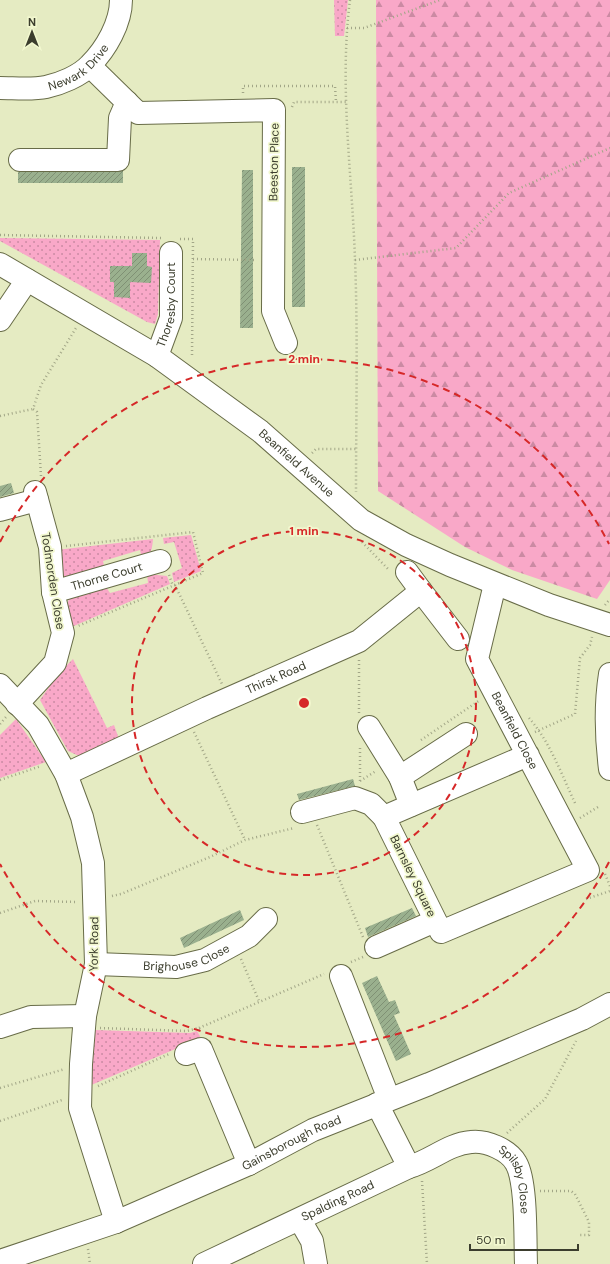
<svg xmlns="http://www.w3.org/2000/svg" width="610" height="1264" viewBox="0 0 610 1264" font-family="'DM Sans',sans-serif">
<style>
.green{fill:url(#green-dots)}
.forest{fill:url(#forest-firs)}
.building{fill:url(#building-hatch)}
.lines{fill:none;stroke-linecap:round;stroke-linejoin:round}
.minor-casing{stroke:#686c48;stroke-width:24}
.path{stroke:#a2a687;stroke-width:2.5;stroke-dasharray:1 3;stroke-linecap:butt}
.minor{stroke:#fff;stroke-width:22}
.ring{fill:none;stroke:#d62828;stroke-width:2;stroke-dasharray:7 5}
.labels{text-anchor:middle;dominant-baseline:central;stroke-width:3.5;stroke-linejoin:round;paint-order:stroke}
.street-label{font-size:12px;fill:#3b3d2d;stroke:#f2f8cf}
.centre{fill:#d62828;stroke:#f2f8cf;stroke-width:2}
.ring-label{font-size:12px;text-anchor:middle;font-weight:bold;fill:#d62828;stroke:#f2f8cf;stroke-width:3.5;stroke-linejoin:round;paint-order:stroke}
</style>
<defs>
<pattern id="green-dots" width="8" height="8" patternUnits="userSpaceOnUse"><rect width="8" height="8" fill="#f9a8c8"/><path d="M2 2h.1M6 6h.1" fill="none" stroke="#cb8aa3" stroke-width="1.8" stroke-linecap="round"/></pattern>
<pattern id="forest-firs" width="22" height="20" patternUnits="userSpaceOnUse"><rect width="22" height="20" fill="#f9a8c8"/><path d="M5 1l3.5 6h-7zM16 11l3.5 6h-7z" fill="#cb8aa3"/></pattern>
<pattern id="building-hatch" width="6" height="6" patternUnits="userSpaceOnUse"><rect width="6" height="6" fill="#9ab08e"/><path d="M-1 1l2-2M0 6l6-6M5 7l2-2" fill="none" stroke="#7f9074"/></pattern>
</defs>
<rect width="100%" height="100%" fill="#e5ebc2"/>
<g class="green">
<polygon points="334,0 348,0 344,36 335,36"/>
<polygon points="0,238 160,240 158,314 155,324 147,322 0,241"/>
<polygon points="191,535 201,571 174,582 172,573 182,568 174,542 164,544 163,538"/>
<path d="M153,539C152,549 152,554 142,559L140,550L103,561L105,571L66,582L59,570L56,550Z"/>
<polygon points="147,574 167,576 170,584 67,629 65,610 71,594 104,584 110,593 148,583"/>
<polygon points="73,659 107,728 114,725 119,739 79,756 68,751 40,700 58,674"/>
<polygon points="16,719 46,762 0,778 0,735"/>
<polygon points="95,1030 190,1033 197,1031 201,1038 89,1086 90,1067"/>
</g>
<polygon class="forest" points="376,0 610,0 610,580 597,599 512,570 465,547 378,491"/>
<g class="building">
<rect x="292" y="167" width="13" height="140"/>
<polygon points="242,170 253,170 253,328 240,328"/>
<polygon points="123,171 123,183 18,183 18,172"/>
<polygon points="132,253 147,253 147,266 152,267 151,283 130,282 130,298 114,297 114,282 110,282 110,266 132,266"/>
<polygon points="11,483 14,493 0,497 0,486"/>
<polygon points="353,779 355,786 299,800 297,794"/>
<polygon points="412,908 416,916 368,937 365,928"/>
<polygon points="240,910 244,920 184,948 180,938"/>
<polygon points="377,976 389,1002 395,1000 400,1013 394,1015 411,1054 396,1061 362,983"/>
</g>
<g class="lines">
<g class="minor-casing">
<g id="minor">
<polyline points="90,66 138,113 274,110 273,311 286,343"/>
<path id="s1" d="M0,88C14,88 32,90 46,87C60,84 80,76 90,65C106,49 121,23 121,0"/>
<polyline points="20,160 118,160 120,118 127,102"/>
<path id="s2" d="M0,264L157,356L260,431L361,520L406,545L450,565L549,605L610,625"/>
<polyline points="0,320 27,280"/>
<path id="s3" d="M157,356L171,318V253"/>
<polyline points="0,510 37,500"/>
<polyline points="407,572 421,591"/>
<path id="s4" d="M495,584L477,659L588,870L441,932L384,817L528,755"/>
<path id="s5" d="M53,592L160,561"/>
<path d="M610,674C605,706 606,737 610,769"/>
<polyline points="0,685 38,725 66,774 82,817 93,863 96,964 85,1016 81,1064 80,1108 116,1222"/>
<polyline points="17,704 55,663 63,633 53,592 50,547 35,492"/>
<polyline points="369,727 400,777 411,805"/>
<path id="s6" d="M66,774L207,708L359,641L421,591L458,639"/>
<polyline points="400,777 466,734"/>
<polyline points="302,812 355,798 371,804 384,817"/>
<polyline points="376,947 435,921"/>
<path id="s7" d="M96,964L176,967L205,960L249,936L266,919"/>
<polyline points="341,976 389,1099"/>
<polyline points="0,1027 31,1017 85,1016"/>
<polyline points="186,1054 201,1049 249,1164"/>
<path id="s8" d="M409,1167C431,1161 448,1144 471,1142C486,1140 509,1150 516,1163C527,1182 525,1240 526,1264"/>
<polyline points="300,1220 312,1241 316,1264"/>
<path id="s9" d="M0,1261L116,1222L249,1164L313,1130L429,1084L582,1019L610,1004"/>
<path id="s10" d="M204,1264L409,1167L377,1104"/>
</g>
</g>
<g class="path">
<path d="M350,0C339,86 352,173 355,259C358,336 356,414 356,492"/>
<polyline points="347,28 364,28 440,0"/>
<polyline points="243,93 243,86 335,86 336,102"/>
<polyline points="292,107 294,102 346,102"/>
<polyline points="0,235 161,238"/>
<polyline points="180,239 193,239 192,356"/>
<polyline points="193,259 257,260"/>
<polyline points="355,260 456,248 509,193 610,148"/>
<polyline points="0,416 33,409"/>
<polyline points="312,453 316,449 356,449"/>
<polyline points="41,476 37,412 33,409 41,385 76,328"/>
<polyline points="362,542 389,570"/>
<polyline points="66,546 193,532 203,573 78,626"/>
<polyline points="169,575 173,586"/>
<polyline points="175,585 222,684"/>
<polyline points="605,605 610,599"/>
<polyline points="359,660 359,713"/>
<path d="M529,718C550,742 561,773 575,803"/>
<polyline points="0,724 6,717"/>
<polyline points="194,732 245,840"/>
<polyline points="535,732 575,714 580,658 590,645 592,637"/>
<polyline points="421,740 480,700"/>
<polyline points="360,748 360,781"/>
<polyline points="0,780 41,766"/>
<polyline points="360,781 376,771"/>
<polyline points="580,818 598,807"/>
<polyline points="317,825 363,937"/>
<polyline points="605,874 610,886"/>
<polyline points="112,896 121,894 210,857 245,840 294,828"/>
<polyline points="586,899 610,891"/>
<polyline points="0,913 35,901 78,902"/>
<polyline points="241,959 259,1001"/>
<polyline points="351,962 363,957"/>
<polyline points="100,1028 187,1031 199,1028 200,1029"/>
<polyline points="199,1028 324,974"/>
<polyline points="98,1086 169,1054"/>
<polyline points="0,1088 65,1069"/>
<polyline points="0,1121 62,1100"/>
<polyline points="507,1133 545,1099 576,1041"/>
<polyline points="422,1181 427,1264"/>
<polyline points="540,1191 571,1191 575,1194 589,1222 589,1235 579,1235"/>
<polyline points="88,1249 90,1264"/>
</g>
<use href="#minor" class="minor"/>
</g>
<g class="ring">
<circle cx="304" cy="703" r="172"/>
<path d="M609 862A344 344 0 0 1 0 864M0 542A344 344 0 0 1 609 544"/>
</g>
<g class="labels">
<g class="street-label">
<text stroke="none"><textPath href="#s1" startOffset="85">Newark Drive</textPath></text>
<text transform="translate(274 162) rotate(-89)">Beeston Place</text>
<text stroke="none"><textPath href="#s3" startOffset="53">Thoresby Court</textPath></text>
<text stroke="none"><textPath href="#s2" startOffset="358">Beanfield Avenue</textPath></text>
<text stroke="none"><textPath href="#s5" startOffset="56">Thorne Court</textPath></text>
<text transform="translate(53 581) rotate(81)">Todmorden Close</text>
<text stroke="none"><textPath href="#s6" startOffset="231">Thirsk Road</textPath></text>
<text stroke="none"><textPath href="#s4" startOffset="158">Beanfield Close</textPath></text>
<text transform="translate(413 876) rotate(64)">Barnsley Square</text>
<text transform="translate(94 944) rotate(-89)">York Road</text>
<text stroke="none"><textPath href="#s7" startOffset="92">Brighouse Close</textPath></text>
<text stroke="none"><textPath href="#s9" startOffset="315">Gainsborough Road</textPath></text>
<text stroke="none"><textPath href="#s8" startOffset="134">Spilsby Close</textPath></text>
<text stroke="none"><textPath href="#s10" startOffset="148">Spalding Road</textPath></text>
</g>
</g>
<circle cx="304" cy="703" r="6" class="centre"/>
<g class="ring-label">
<text x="304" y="363">2 min</text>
<text x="304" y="535">1 min</text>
</g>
<g transform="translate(32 32)" stroke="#f2f8cf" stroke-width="3" paint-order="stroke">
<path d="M0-3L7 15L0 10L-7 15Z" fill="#3b3d2d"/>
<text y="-6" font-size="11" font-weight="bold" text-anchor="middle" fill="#3b3d2d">N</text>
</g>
<path d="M470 1244v6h108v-6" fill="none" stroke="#3b3d2d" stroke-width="2"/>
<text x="476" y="1244" font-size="12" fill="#3b3d2d" stroke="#f2f8cf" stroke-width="3" paint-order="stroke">50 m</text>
</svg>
